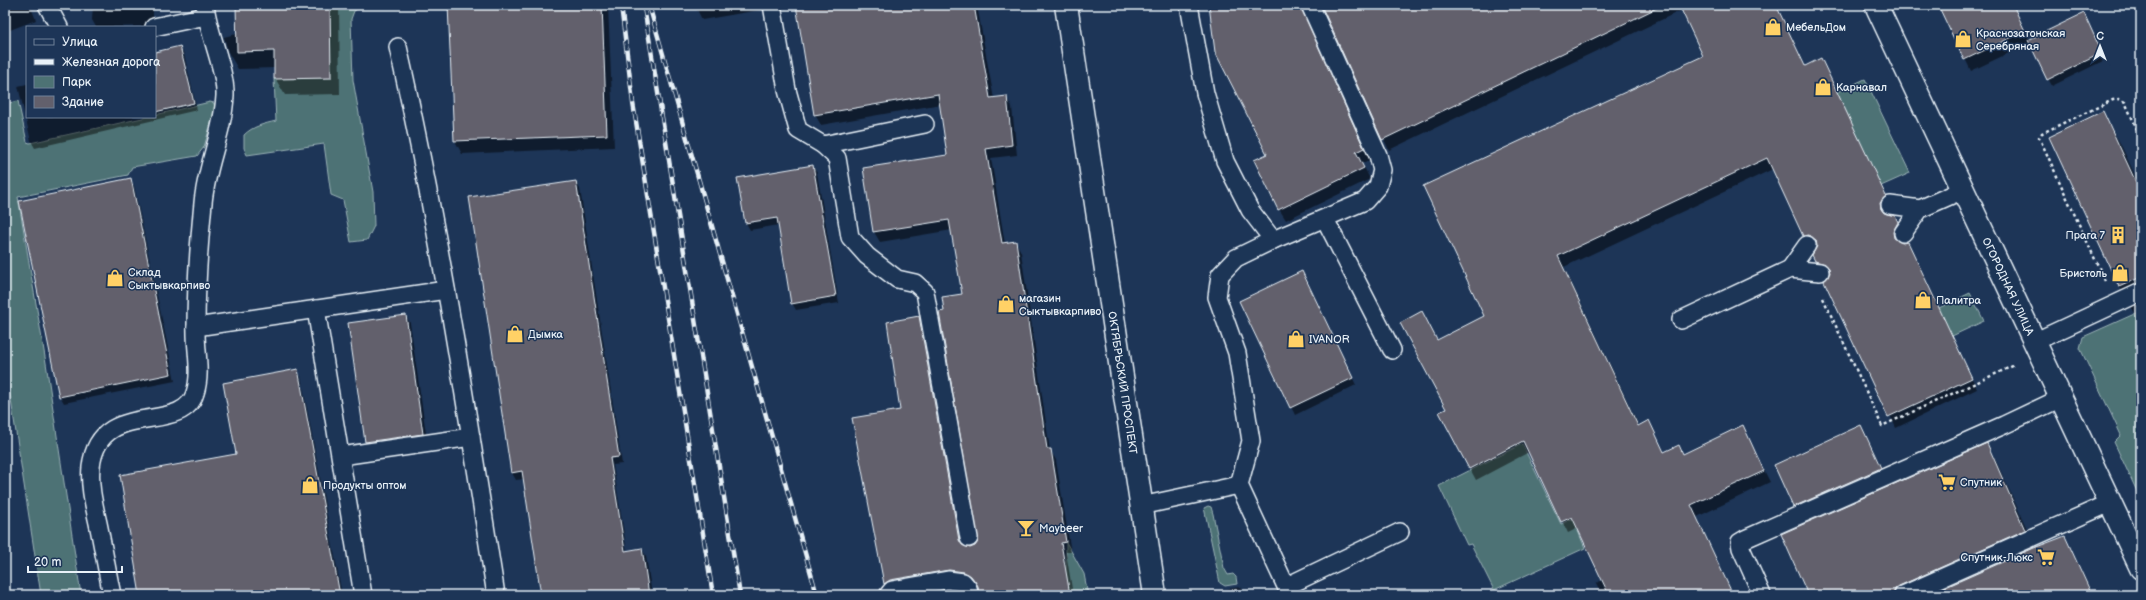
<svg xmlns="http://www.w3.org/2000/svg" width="2146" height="600" viewBox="0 0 2146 600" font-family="'Balsamiq Sans',sans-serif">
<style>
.green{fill:#4d7274;stroke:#9ab2b6}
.shadow{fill:#0007}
.building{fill:#62606c;stroke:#e8f1f8}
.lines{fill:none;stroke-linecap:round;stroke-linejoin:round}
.service-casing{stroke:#e8f1f8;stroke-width:20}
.minor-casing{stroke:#e8f1f8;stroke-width:25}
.primary-casing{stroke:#e8f1f8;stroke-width:25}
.path{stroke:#e8f1f8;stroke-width:2.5;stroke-dasharray:3 3;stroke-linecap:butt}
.service{stroke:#1d3557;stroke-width:17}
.minor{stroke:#1d3557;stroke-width:22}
.primary{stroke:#1d3557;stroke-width:22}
.rail-casing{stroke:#e8f1f8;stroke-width:4.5}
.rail{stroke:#1d3557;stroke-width:3;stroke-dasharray:9;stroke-linecap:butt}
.labels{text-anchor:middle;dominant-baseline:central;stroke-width:3;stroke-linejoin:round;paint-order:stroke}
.poi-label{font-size:11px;fill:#e8f1f8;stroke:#1d3557;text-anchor:start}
.street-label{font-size:11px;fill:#e8f1f8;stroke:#1d3557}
</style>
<rect width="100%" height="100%" fill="#1d3557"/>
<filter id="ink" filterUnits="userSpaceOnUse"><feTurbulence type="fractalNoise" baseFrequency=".025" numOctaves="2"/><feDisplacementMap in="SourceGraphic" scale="8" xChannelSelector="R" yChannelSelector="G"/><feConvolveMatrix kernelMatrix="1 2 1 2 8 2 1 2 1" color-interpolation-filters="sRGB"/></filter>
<g filter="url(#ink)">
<g class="green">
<path d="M330,5H364L354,11L351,19L353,80L373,192L374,226L367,240L351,242L343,200L331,195L324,144L247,155L244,148V135C253,126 264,124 276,121L274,79L331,78Z"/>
<polygon points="1865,79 1910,173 1881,186 1837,92"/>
<polygon points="18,101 27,142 30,143 147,117 155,117 155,115 210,102 214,103 215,109 204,147 197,156 132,167 128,175 18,197 46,363 81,595 41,595 5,361 5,104"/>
<polygon points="1970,293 1984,321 1952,336 1939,308"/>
<polygon points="2141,311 2141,500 2114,442 2121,435 2080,348 2083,337"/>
<polygon points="1522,444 1561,524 1578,516 1584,528 1578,531 1585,548 1494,590 1471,544 1467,545 1439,486"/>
<polygon points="1208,506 1211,507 1213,514 1224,568 1228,575 1233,574 1236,577 1237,584 1225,586 1220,583 1205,512 1204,508"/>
<polygon points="1066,542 1084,574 1088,595 1070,595 1066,571"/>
</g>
<g class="shadow">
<polygon points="5,5 30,5 36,20 5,32"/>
<polygon points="93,5 153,5 153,26 96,27 92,20"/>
<polygon points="237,5 339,5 340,94 285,95 275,78 275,68 238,69 228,52 224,37 243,32"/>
<polygon points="449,5 608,5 614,147 462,154 455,141"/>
<polygon points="695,5 775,5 770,8 702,20"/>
<polygon points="797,5 977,5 994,99 1006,97 1012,107 1017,155 991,158 1005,244 1016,242 1021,252 1050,450 1056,460 1071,552 1066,552 1073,595 979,595 979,588 971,582 889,587 883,577 902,411 919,317 924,326 964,546 966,549 976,546 980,536 945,312 963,295 952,230 880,242 874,232 948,156 941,104 821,125 815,115"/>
<polygon points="1210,5 1776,5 1805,67 1821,59 1827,71 1892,208 1886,215 1895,217 1901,228 1904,234 1899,243 1914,254 1977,389 1896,428 1826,281 1830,274 1823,273 1816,261 1817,247 1810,247 1804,235 1773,169 1564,267 1639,426 1649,422 1665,453 1683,455 1742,426 1770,482 1697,517 1733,595 1602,595 1596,583 1603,580 1578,528 1568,533 1529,452 1476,480 1440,413 1447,410 1437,342 1486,316 1704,56 1682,10 1389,150 1325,11 1318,6 1306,15 1307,21 1370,160 1362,163 1370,179 1286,220 1279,209 1268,155"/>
<polygon points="1939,5 2013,5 2030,40 2087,22 2105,60 2052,86 2030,43 1971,71"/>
<polygon points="180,47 184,54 197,110 35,148 31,141 18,86 27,84 27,117 155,117 155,53"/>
<polygon points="2102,113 2120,143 2141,188 2141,315 2137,317 2120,287 2050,137"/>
<polygon points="813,166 817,173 839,303 796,310 792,303 779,225 750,230 746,223 738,179"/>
<polygon points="130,179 134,186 175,381 64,403 60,396"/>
<polygon points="576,182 580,189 622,464 613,465 627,552 642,549 646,556 652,595 542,595 524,479 516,480 512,473 470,198"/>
<polygon points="1306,279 1356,385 1295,415 1240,302"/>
<polygon points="406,316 410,323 427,440 370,449 366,442"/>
<polygon points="297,370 301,377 342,595 141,595"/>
<polygon points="1865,433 1885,475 1798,513 1794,506"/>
<polygon points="1987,445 1997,463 2036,549 2065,537 2093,595 1809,595"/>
<polygon points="1241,587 1246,595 1220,595 1220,590"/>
</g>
<g class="building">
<polygon points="236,5 330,5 331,78 274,79 274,51 237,52"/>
<polygon points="448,5 602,5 607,135 454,141"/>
<polygon points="796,5 974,5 990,98 1007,96 1012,145 986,149 1002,243 1016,241 1047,449 1051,449 1066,542 1061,543 1070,595 979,595 978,586 971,576 964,572 949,570 890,580 884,584 852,418 900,410 887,322 919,316 959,540 962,545 970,548 975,546 978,541 939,312 944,311 942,297 962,294 949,220 873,232 863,168 947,155 938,94 814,115"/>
<polygon points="1209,5 1300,5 1364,148 1356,152 1364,168 1278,210 1254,160 1267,154 1215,52"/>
<polygon points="1321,5 1663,5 1382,140"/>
<polygon points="1679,5 1776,5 1805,66 1821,58 1886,196 1880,203 1881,209 1884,213 1895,216 1898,222 1893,232 1894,238 1902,243 1908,242 1972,378 1888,417 1824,281 1830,273 1829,268 1825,264 1815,261 1812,255 1817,246 1816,240 1808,235 1803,236 1767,158 1558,256 1638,426 1649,420 1664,452 1679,445 1683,454 1743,425 1764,471 1691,505 1733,595 1609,595 1572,517 1561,522 1523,441 1469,469 1439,412 1446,409 1400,323 1422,311 1437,340 1484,316 1423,186 1703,56"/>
<polygon points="1938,5 2013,5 2025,31 1964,60"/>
<polygon points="2084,13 2102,53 2047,80 2028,40"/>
<polygon points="180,46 194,103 155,112 155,52"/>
<polygon points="2103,111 2141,193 2141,277 2119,287 2049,137"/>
<polygon points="813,165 836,296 791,304 777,218 745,223 737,178"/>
<polygon points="131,178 171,374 59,397 19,201"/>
<polygon points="576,181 619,457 610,458 625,551 642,548 649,595 541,595 522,471 511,473 469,197"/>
<polygon points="1302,271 1353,378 1290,408 1239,301"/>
<polygon points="406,315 423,434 365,442 348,323"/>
<polygon points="298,369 340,595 140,595 120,475 236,454 223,383"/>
<polygon points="1861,425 1881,468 1793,507 1774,465"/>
<polygon points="1987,443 2025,530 1899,586 1895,589 1893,595 1808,595 1781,534"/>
<polygon points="2065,536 2092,595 1928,595 2034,548"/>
<polygon points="948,590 958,591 959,595 921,595"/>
</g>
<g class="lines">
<g class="service-casing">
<g id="service">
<polyline points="47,5 59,27"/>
<polyline points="772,5 787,90 798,130 823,145 837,158 850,237 867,256 897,279 915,283 925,292 969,538"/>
<polyline points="1189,5 1205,93 1225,161 1250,210 1273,240"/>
<polyline points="154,27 206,16"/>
<path d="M398,47C439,228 467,411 496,595"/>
<polyline points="823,145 925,124"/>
<polyline points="1890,205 1920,209 1963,190"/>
<polyline points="1325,219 1392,350"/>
<polyline points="1903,233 1920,209"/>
<polyline points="1790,269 1807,245"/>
<polyline points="316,309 363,595"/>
<polyline points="1681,320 1790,269 1820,272"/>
<polyline points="196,327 446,290"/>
<polyline points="2034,342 2141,292"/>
<polyline points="341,456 471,437"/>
<polyline points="1141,506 1239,485"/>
<polyline points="1287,586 1400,532"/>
<path d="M112,595C107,571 103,547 98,523C94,505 89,486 91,467C99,396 182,437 195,393C202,372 195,348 196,327C196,286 199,244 203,203C206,167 223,133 225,96C226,70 208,33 205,5"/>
<polyline points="888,595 892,590 948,580 963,582 968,588 969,595"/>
<polyline points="1290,595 1239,485 1251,441 1237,353 1217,297 1220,275 1236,258 1273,240 1365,201 1378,186 1382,170 1378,155 1310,5"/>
<polyline points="1762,595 1741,548 1740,542 1745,539 2004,425 2061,398"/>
<polyline points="1903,595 2110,503"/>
</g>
</g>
<g class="minor-casing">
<g id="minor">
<path id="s1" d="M1876,5L2141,568"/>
</g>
</g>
<g class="primary-casing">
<g id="primary">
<path id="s2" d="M1066,5L1155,595"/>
</g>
</g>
<g class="path">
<polyline points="2137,129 2141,127"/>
<polyline points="2105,281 2039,137 2042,133 2113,100 2119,99 2125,102 2141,138"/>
<polyline points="1823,298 1882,426 2015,365"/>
</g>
<use href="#service" class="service"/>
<use href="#minor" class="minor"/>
<use href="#primary" class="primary"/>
<g class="rail-casing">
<g id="rail">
<polyline points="621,5 633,103 713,595"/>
<polyline points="649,5 817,595"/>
<polyline points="644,7 740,595"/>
<polyline points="5,586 7,595"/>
</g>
</g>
<use href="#rail" class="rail"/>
</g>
</g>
<defs>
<g id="shop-bare" transform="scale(1.38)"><path d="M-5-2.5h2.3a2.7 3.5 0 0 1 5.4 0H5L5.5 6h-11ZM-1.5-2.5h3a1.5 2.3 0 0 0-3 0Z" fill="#ffd166" stroke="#1d3557" stroke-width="2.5" paint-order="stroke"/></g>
<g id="building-bare" transform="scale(1.38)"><path d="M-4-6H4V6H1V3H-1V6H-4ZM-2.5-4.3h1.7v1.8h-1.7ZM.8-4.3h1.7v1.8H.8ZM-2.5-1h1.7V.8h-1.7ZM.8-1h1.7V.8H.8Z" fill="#ffd166" stroke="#1d3557" stroke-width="2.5" paint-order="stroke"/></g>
<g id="supermarket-bare" transform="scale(1.38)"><path d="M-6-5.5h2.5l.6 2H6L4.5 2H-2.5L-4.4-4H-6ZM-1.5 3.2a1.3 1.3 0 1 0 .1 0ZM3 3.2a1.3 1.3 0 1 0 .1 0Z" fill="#ffd166" stroke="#1d3557" stroke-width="2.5" paint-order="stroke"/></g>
<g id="bar-bare" transform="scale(1.38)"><path d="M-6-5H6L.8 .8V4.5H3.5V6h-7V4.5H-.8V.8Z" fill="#ffd166" stroke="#1d3557" stroke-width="2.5" paint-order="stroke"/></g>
</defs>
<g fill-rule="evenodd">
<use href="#shop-bare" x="1773" y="27"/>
<use href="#shop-bare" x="1963" y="39"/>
<use href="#shop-bare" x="1823" y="87"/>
<use href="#building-bare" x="2118" y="235"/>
<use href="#shop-bare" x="2120" y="273"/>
<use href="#shop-bare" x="115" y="278"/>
<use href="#shop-bare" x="1923" y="300"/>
<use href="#shop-bare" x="1006" y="304"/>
<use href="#shop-bare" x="515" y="334"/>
<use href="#shop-bare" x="1296" y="339"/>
<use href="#supermarket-bare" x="1947" y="482"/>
<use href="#shop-bare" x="310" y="485"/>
<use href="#bar-bare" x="1026" y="528"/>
<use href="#supermarket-bare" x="2046" y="557"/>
</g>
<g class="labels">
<g class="poi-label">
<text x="1786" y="27">МебельДом</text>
<text x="1976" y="33">Краснозатонская<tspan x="1976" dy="13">Серебряная</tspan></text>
<text x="1836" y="87">Карнавал</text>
<text x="2105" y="235" text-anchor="end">Прага 7</text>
<text x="128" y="272">Склад<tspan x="128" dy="13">Сыктывкарпиво</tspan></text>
<text x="2107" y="273" text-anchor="end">Бристоль</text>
<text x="1019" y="298">магазин<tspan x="1019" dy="13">Сыктывкарпиво</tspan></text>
<text x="1936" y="300">Палитра</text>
<text x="528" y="334">Дымка</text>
<text x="1309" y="339">IVANOR</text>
<text x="1960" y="482">Спутник</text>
<text x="323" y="485">Продукты оптом</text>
<text x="1039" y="528">Maybeer</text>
<text x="2033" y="557" text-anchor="end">Спутник-Люкс</text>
</g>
<g class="street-label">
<text stroke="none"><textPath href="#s1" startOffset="311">ОГОРОДНАЯ УЛИЦА</textPath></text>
<text stroke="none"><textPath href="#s2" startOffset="382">ОКТЯБРЬСКИЙ ПРОСПЕКТ</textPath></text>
</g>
</g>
<rect width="2146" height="600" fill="none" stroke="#1d3557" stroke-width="20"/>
<rect x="10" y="10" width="2126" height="580" fill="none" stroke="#e8f1f8" stroke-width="1.5" filter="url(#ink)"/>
<rect x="26" y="26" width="130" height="92" fill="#1d3557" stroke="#6e8097"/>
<rect x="34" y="39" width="20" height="6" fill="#1d3557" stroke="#6e8097"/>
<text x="62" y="46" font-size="12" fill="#e8f1f8">Улица</text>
<rect x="34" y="59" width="20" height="6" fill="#e8f1f8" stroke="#6e8097"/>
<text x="62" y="66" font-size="12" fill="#e8f1f8">Железная дорога</text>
<rect x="34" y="76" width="20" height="12" fill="#4d7274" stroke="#6e8097"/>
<text x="62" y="86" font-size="12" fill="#e8f1f8">Парк</text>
<rect x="34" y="96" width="20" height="12" fill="#62606c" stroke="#6e8097"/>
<text x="62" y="106" font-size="12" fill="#e8f1f8">Здание</text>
<g transform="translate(2100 46)" stroke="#1d3557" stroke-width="3" paint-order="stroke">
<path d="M0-3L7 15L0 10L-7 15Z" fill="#e8f1f8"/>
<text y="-6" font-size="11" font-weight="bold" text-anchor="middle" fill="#e8f1f8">С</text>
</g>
<path d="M28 566v6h94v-6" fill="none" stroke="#e8f1f8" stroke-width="2"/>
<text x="34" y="566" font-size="12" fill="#e8f1f8" stroke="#1d3557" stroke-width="3" paint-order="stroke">20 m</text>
</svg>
